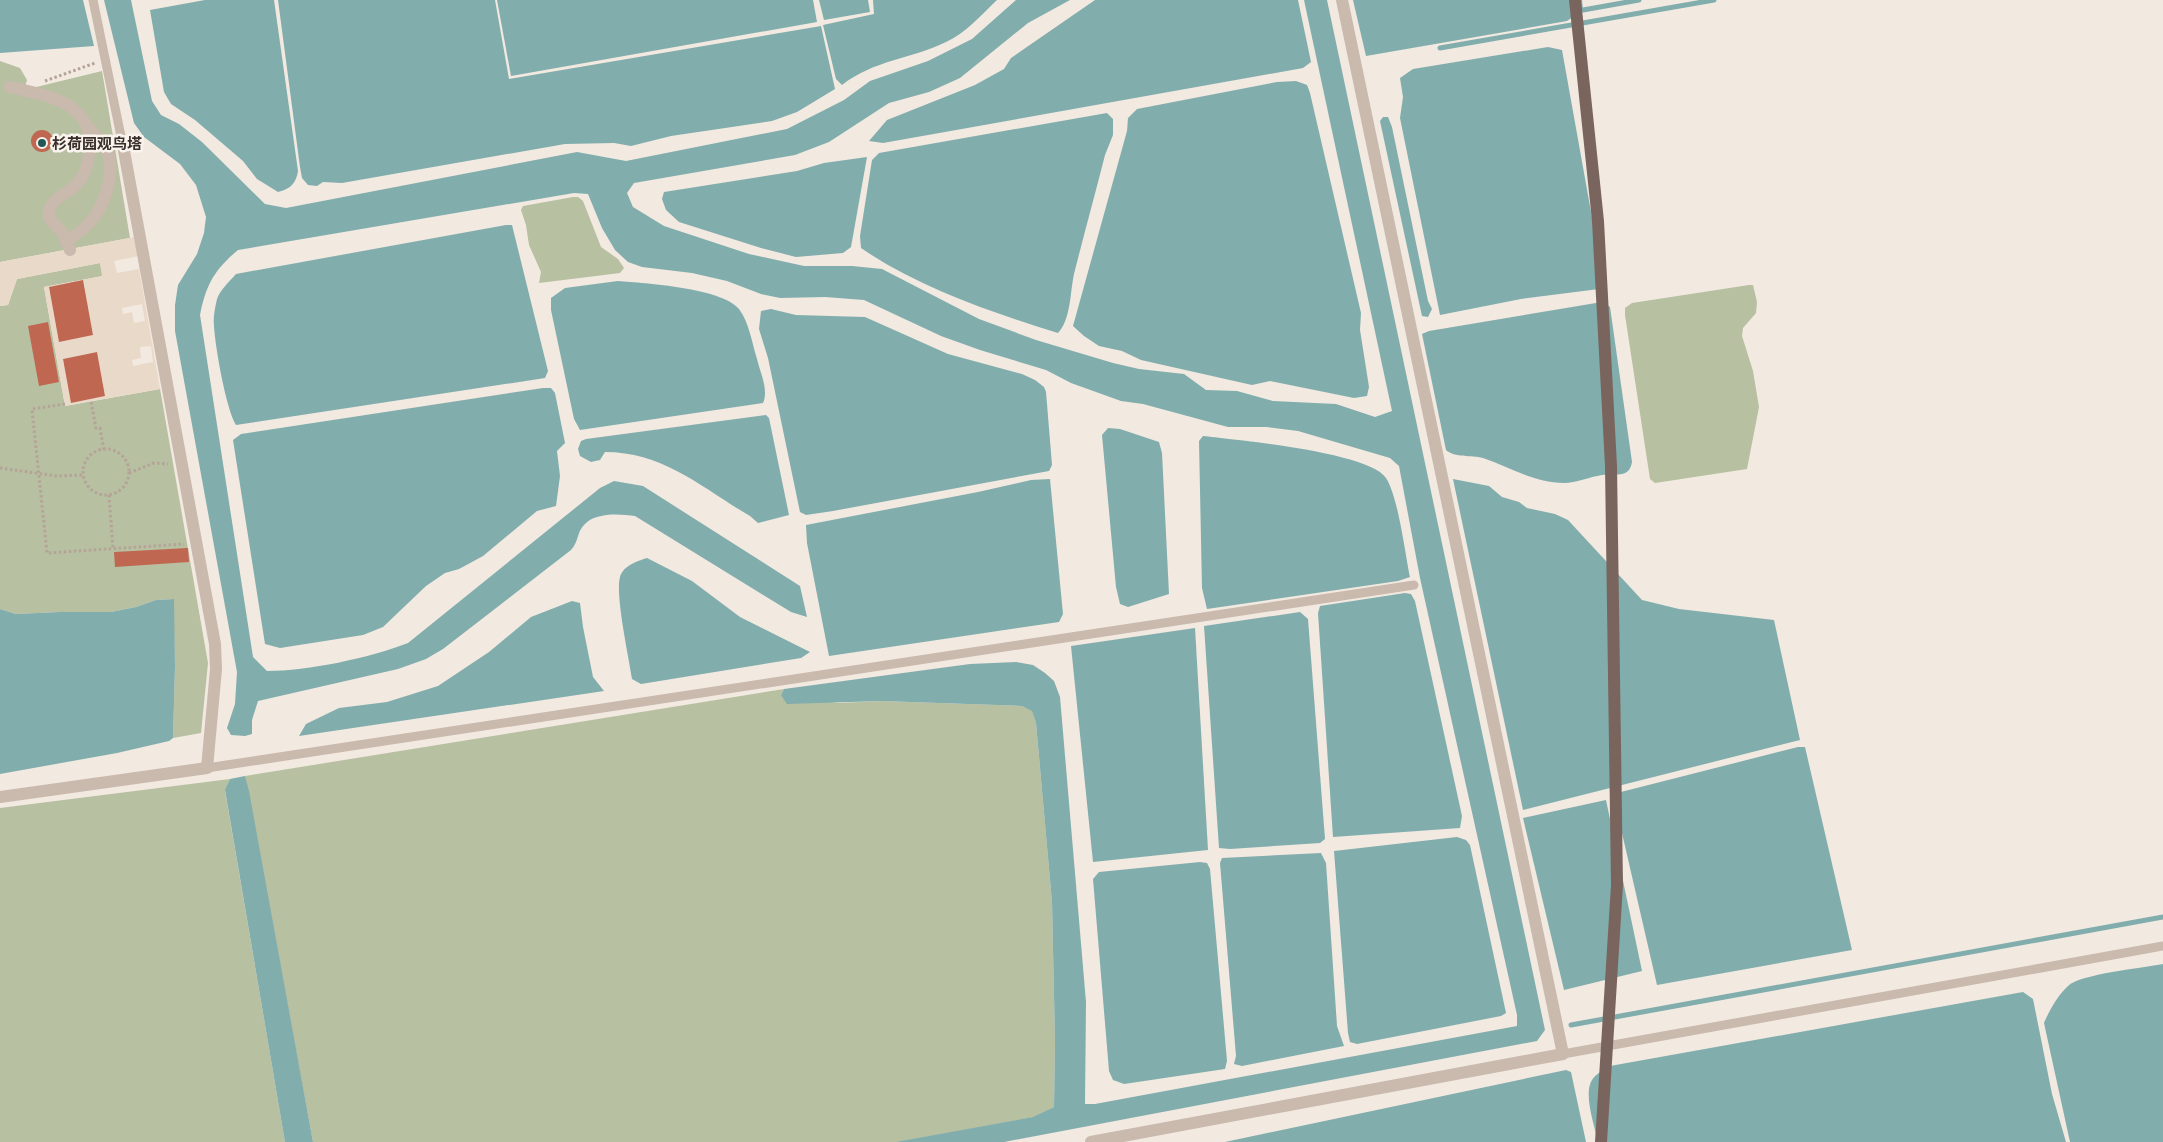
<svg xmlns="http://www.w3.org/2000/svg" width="2163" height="1142" viewBox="0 0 2163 1142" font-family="'Exo 2','Noto Sans SC',sans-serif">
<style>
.green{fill:#b7c0a1}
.plaza{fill:#e9d9c8;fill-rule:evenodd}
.water{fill:#81adad}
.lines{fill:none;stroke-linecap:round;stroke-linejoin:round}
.stream{stroke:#81adad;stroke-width:5}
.building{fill:#bf6751}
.path{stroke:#b5a397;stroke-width:3;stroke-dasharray:2.5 2.5;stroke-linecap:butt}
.lane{stroke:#cab9ad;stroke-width:9}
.street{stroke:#cab9ad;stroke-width:12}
.primary{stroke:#79655d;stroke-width:12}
.poi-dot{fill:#225758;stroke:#f9f3ed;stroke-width:2}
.labels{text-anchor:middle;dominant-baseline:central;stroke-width:5;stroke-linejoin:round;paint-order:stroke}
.poi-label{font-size:15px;font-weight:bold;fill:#382e2b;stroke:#f9f3ed;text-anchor:start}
</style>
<rect width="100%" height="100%" fill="#f2e9e0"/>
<g class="green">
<polygon points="0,61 20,68 27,80 24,90 102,71 130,238 0,262"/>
<polygon points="573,197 578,197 583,201 601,247 618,259 624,268 620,273 539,283 541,272 529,245 526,225 521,210 523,206"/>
<polygon points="100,263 103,276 44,287 65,406 160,389 208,663 201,733 173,738 175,667 173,599 156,600 136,607 111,612 59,612 16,614 0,609 0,306 8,305 17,279"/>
<polygon points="1749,285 1753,285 1757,302 1756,313 1743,328 1742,336 1753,371 1759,407 1747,469 1655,483 1650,479 1625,315 1625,308 1632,303"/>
<polygon points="784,689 781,695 838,703 882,701 1022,706 1032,710 1036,723 1052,902 1055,1042 1054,1107 1034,1117 899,1142 313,1142 245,776"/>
<polygon points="230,779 225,791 285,1142 0,1142 0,808"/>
</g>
<path class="plaza" d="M140,236L143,255L114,261L117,273L139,269L160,389L65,406L44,287L102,276L100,263L17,279L8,305L0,306V262ZM83,281L93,335L59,342L49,287ZM142,304L145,321L134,323L132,312L123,314L122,308ZM151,346L153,362L133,366L132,360L141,358L140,347ZM97,352L105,396L71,403L63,359Z"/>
<g class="water">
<polygon points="0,0 83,0 94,46 0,53"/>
<path d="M104,0H131L152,101L161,115L179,124L202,142L265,204L286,208L577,152L626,161L787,129L844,100L870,81L928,61L972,39L1016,0H1070L1028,23L960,78L929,92L889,103L829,142L795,155L634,183L627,193L633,207L664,226L749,254L804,266H852L882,269L979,319L1036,340L1113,363L1139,369L1184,374L1206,390L1237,391L1273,401L1336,404L1375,417L1392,411L1304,0H1327L1545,1030L1537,1041L1004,1142H896L1033,1117L1054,1107L1055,1042L1052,902L1036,723L1032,711L1022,706L882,701L787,704L781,695L784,689L970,664L1016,662L1033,665L1045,673L1054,681L1060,697L1086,1002L1085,1104H1095L1517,1026V1015L1420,578L1399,466L1390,458L1298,431L1267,427H1228L1143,404L1121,401L1071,383L1046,370L980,350L941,336L864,300L825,297L780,298L761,294L727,281L692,273L642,267L628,262L615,250L602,228L588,194L574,193L238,250C214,270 206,285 200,315L253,657L267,671C308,671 369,658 408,643L600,488L614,481L643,486L800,586L807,617L791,612L635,516C620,514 595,512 584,525C577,532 579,541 571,550L443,649L426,659L398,669L258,701L252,720V734L245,736L231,735L227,728L235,704L237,672L175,331V305L178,285L197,254L204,233L206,217L196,185L180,164L144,137L134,123Z"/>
<path d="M205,0H274L298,171C296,184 290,189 278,192L257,179L243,161L195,120L171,104L164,92L150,10Z"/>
<polygon points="278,0 495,0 509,79 821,26 835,89 797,112 772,121 671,136 631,146 614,143 565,144 342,183 323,182 317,186 308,185 302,178 300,167"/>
<polygon points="497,0 813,0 817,22 511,76"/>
<polygon points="819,0 868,0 870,12 824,20"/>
<path d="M873,0H997C981,15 966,33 946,42C911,59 874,60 842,85L836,79L823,25L874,14Z"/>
<polygon points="1095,0 1298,0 1311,62 1303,68 883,143 869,141 887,120 975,85 1004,69 1011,58"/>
<polygon points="1353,0 1582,0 1583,10 1567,21 1366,56"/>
<polygon points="1548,47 1562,50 1603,279 1599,289 1521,299 1440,315 1400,118 1403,97 1400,78 1413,69"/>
<polygon points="1296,81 1307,85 1310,93 1361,313 1360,330 1369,387 1367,396 1354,398 1270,381 1252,385 1141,360 1122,351 1099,346 1084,336 1073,326 1127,131 1128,118 1137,109 1277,82"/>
<path d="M1107,113L1113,119V135L1105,155C1095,195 1084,234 1074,274C1070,292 1071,319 1058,333C991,312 919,288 861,248L860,236L872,160L879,153Z"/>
<polygon points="1383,117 1388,117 1392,127 1428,301 1432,309 1428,317 1422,316 1380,121"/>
<polygon points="867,157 851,247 843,253 796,257 761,248 679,222 666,210 662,199 664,192 797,171 824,163"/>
<path d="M506,225H512L548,371L545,378L236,425C226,409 215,346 214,326C213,317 215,308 217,299C220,290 230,281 236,274Z"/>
<path d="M618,281C645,283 722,288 739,309C749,322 752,343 757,359C760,372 769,390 763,403L580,430L574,419L551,310V298L565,288Z"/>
<path d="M1602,302L1610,307L1632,462C1629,479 1616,473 1602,475C1589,477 1576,483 1564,483C1534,483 1510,467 1483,458C1471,455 1455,458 1446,450L1422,334L1429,331Z"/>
<polygon points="771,309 796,315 865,317 948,354 1022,374 1035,380 1044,387 1046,392 1052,465 1049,471 833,511 806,515 800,512 768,358 759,329 761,311"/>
<polygon points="543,388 551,388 555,393 565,443 557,451 560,476 556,506 537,511 483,556 459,569 445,573 426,586 383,627 363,635 280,648 265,644 233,440 241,434"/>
<path d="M766,415L769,418L789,515L758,523L750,516C702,488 664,452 605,452L600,460L591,462L580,456L578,449L581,441L586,439Z"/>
<polygon points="1108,428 1120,429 1159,442 1162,453 1169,594 1128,607 1120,604 1116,587 1102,435"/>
<path d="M1203,436C1237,440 1369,452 1386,478C1398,496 1405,553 1410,577L1398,581L1207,609L1202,588L1199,441Z"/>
<polygon points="1050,479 1063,614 1059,622 829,656 807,543 806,525 978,492 1031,480"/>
<polygon points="1453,479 1489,486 1502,497 1519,502 1527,508 1555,514 1568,520 1642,600 1679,609 1774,620 1800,740 1523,810"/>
<path d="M647,558L692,581L740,617L810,652L801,658L641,684L632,679C629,658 615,595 620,577C623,566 637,561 647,558Z"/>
<polygon points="1405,593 1411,594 1415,601 1462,816 1460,828 1333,837 1318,613 1320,606"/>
<polygon points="174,599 175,667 173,738 169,741 117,753 0,774 0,609 16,614 59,612 111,612 136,607 156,600"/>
<polygon points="572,601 580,603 583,627 593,677 604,691 299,736 306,724 339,708 387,702 438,686 489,652 531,617"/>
<polygon points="1300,612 1308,619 1325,839 1320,843 1230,849 1219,848 1204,626"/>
<polygon points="1195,628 1208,850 1093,862 1071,646"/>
<polygon points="1798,747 1805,747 1852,950 1657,985 1613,794"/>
<polygon points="245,776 249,791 313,1142 285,1142 225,790 230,779"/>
<polygon points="1606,800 1642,971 1564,990 1523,818"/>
<polygon points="1457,837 1466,840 1470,845 1506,1013 1501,1016 1357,1044 1350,1042 1348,1033 1334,851"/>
<polygon points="1321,853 1326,863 1337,1026 1344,1046 1242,1066 1234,1064 1236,1056 1220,863 1222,858"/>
<polygon points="1200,862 1207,863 1210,869 1227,1061 1225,1069 1124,1084 1113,1080 1109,1071 1093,879 1099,872"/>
<path d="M2163,964V1142H2070L2044,1023C2049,1011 2058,995 2068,986C2080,974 2143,968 2163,964Z"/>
<path d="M2023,992L2033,999L2052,1094L2066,1142H1598C1595,1127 1583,1094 1592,1080C1596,1074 1603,1070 1610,1066Z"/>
<polygon points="1566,1070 1571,1072 1586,1142 1225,1142"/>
</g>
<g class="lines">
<g class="stream">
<polyline points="1583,10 1639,0"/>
<polyline points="1440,48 1714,0"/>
<polyline points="1571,1025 2163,917"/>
</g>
</g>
<g class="building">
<circle cx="42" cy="141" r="11"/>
<polygon points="83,280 93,335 59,342 49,287"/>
<polygon points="48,322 59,382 39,386 28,326"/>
<polygon points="97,352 105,396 71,403 63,359"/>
<polygon points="188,548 189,562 115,567 114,552"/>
</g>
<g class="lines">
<g class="path">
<polyline points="45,81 95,63"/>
<polyline points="91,402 96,428 100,428 104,450"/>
<polyline points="65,404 32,409 47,553 184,544"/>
<circle cx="106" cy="472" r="23"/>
<polyline points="0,468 57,476 84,475"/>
<polyline points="129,473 154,463 168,464"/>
<polyline points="109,495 113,549"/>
</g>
<g class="lane">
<polyline points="93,0 124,151"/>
<polyline points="207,768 1414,585"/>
<polyline points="1563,1054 2163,946"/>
</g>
<g class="street">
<path d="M10,87C47,96 97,102 89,154C88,166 85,176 76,185C68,193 52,198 49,211C47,221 57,225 62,232C66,237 67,244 70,250"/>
<path d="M66,242C74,236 84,230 90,222C104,207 114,177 109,156C105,145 96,136 89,128"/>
<polyline points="0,797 207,768 216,669 215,644 124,151"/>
<polyline points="1091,1142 1563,1054 1342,0"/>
</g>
<polyline class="primary" points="1575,0 1598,221 1611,466 1617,885 1601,1142"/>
</g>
<circle class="poi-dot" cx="42" cy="143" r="5"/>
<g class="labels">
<g class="poi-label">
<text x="52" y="143">杉荷园观鸟塔</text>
</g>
</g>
</svg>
